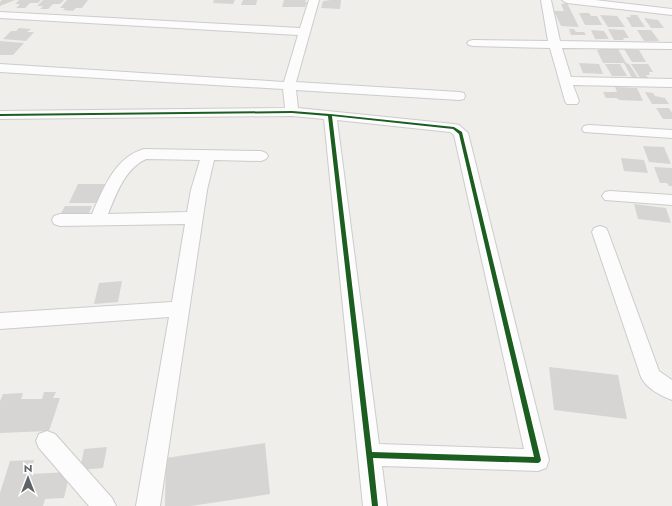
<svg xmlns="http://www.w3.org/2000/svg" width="672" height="506" viewBox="0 0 672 506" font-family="Jost,sans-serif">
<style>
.building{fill:#d6d5d3}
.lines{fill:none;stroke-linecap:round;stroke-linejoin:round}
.minor-casing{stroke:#cbcccc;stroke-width:2}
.minor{fill:#fdfcfc;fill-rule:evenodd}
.cycleway-casing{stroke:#fff;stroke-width:3}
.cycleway{fill:#1b5e20;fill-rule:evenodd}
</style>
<rect width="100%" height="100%" fill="#efeeea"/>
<g class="building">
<polygon points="2,0 15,0 0,6 0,2"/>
<polygon points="19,0 41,0 38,3 30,3 25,8 16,8 20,4 15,4"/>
<polygon points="43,0 64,0 60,4 53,4 48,9 40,9 43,6 37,6"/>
<polygon points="67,0 88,0 82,8 76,8 73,11 63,10 65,8 60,8"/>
<polygon points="214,0 235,0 233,4 213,3"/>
<polygon points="243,0 257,0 256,5 241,5"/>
<polygon points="284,0 306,0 305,2 307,2 305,7 282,7"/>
<polygon points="331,0 341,0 340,9 321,8 323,1"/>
<polygon points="567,3 579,27 561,26 554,11 564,11 561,4"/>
<polygon points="579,13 589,13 591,16 597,16 602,25 585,25"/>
<polygon points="600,15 617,16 625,27 608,27"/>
<polygon points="630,15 637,15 645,27 632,27 626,17 631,17"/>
<polygon points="644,18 658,20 664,28 651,28"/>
<polygon points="19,28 31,29 27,32 34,32 26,41 3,39 11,31 16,31"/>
<polygon points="569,29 574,29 576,32 584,32 586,35 571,35"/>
<polygon points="608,29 624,30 629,38 623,38 624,40 614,40"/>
<polygon points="591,30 604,31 609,39 595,39"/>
<polygon points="637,30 651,30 659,41 644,41"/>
<polygon points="0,42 0,41 24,43 13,55 0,55"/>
<polygon points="599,48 618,49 626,63 629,64 638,78 632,78 624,63 603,63 597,50 600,50"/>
<polygon points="624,49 639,50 646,62 632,62"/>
<polygon points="579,63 599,64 603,74 583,73"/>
<polygon points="605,64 620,64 627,76 612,76"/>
<polygon points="631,64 648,64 653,72 649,72 650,75 646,75 648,78 640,78"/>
<polygon points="615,87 637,88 643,101 619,100 617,98 606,98 603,92 617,92"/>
<polygon points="645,92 653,93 655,96 665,98 669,104 652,104"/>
<polygon points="656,108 669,108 672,113 672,119 663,119"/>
<polygon points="643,146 664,147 671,164 649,162"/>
<polygon points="621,158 644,160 648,173 624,171"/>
<polygon points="654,167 672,168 672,186 669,186 667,183 660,183"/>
<polygon points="78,184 109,184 102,203 69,203"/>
<polygon points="634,204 666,208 671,223 638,219"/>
<polygon points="65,206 92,206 88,215 60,215"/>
<polygon points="122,281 118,302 94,304 99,283"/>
<polygon points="549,367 618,375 627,419 554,410"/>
<polygon points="44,392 56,392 53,398 60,398 49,431 0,433 0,401 3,394 23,393 21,399 42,399"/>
<polygon points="265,443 270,494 191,506 165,506 166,458"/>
<polygon points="107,447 103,468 80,470 84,449"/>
<polygon points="34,460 30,474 70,472 64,498 45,499 43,506 0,506 0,493 10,461"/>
</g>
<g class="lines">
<g class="minor-casing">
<g id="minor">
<path d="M309,0H319L296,82L459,92L464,93L465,96L464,99L459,100L296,90L298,108L454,124L459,125L468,133L549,460L546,468L538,471L382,466L387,506H363L324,119L292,116L0,119V111L285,108L283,89L0,72V64L284,82L298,35L0,18V12L300,28ZM337,120L450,132L454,135L524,449L379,444Z"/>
<polygon points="541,0 551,0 560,41 672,43 672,49 562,48 571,77 672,79 672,87 573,85 579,101 577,104 567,104 565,101 550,48 473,46 469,45 467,43 469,41 473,40 548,41"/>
<polygon points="562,0 595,0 672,9 672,15 567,3"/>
<polygon points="589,125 672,130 672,138 584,132 582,129 584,126"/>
<path d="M144,149L261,151L266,153L268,156L266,159L261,161L214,160L207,190L160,506H136L169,317L0,329V313L172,302L185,224L60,226L54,224L52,220L54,216L60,214H92C103,189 115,157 144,149ZM146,159L200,160L191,190L187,212L108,214C117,192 125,169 146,159Z"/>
<polygon points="610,191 672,195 672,205 605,200 602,196 605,192"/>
<path d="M600,226L606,228L608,232L659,371L672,380V400C661,396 646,388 641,377L592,232L594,228Z"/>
<polygon points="47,431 55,434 112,498 116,506 89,506 39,448 36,441 39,434"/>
</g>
</g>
<use href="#minor" class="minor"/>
<g class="cycleway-casing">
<path id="cycleway" d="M292,111L330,114L454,127L462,132L541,460L540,462L538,463L373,458L378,506H372L328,116L292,113L0,116V114ZM332,116L453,129L459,134L534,457L372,452Z"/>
</g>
<use href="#cycleway" class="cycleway"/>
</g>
<g transform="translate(28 478)" stroke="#ffffff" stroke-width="3" paint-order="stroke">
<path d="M0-3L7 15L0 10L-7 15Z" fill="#5f6368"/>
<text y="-6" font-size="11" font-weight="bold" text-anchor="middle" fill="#5f6368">N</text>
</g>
</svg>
